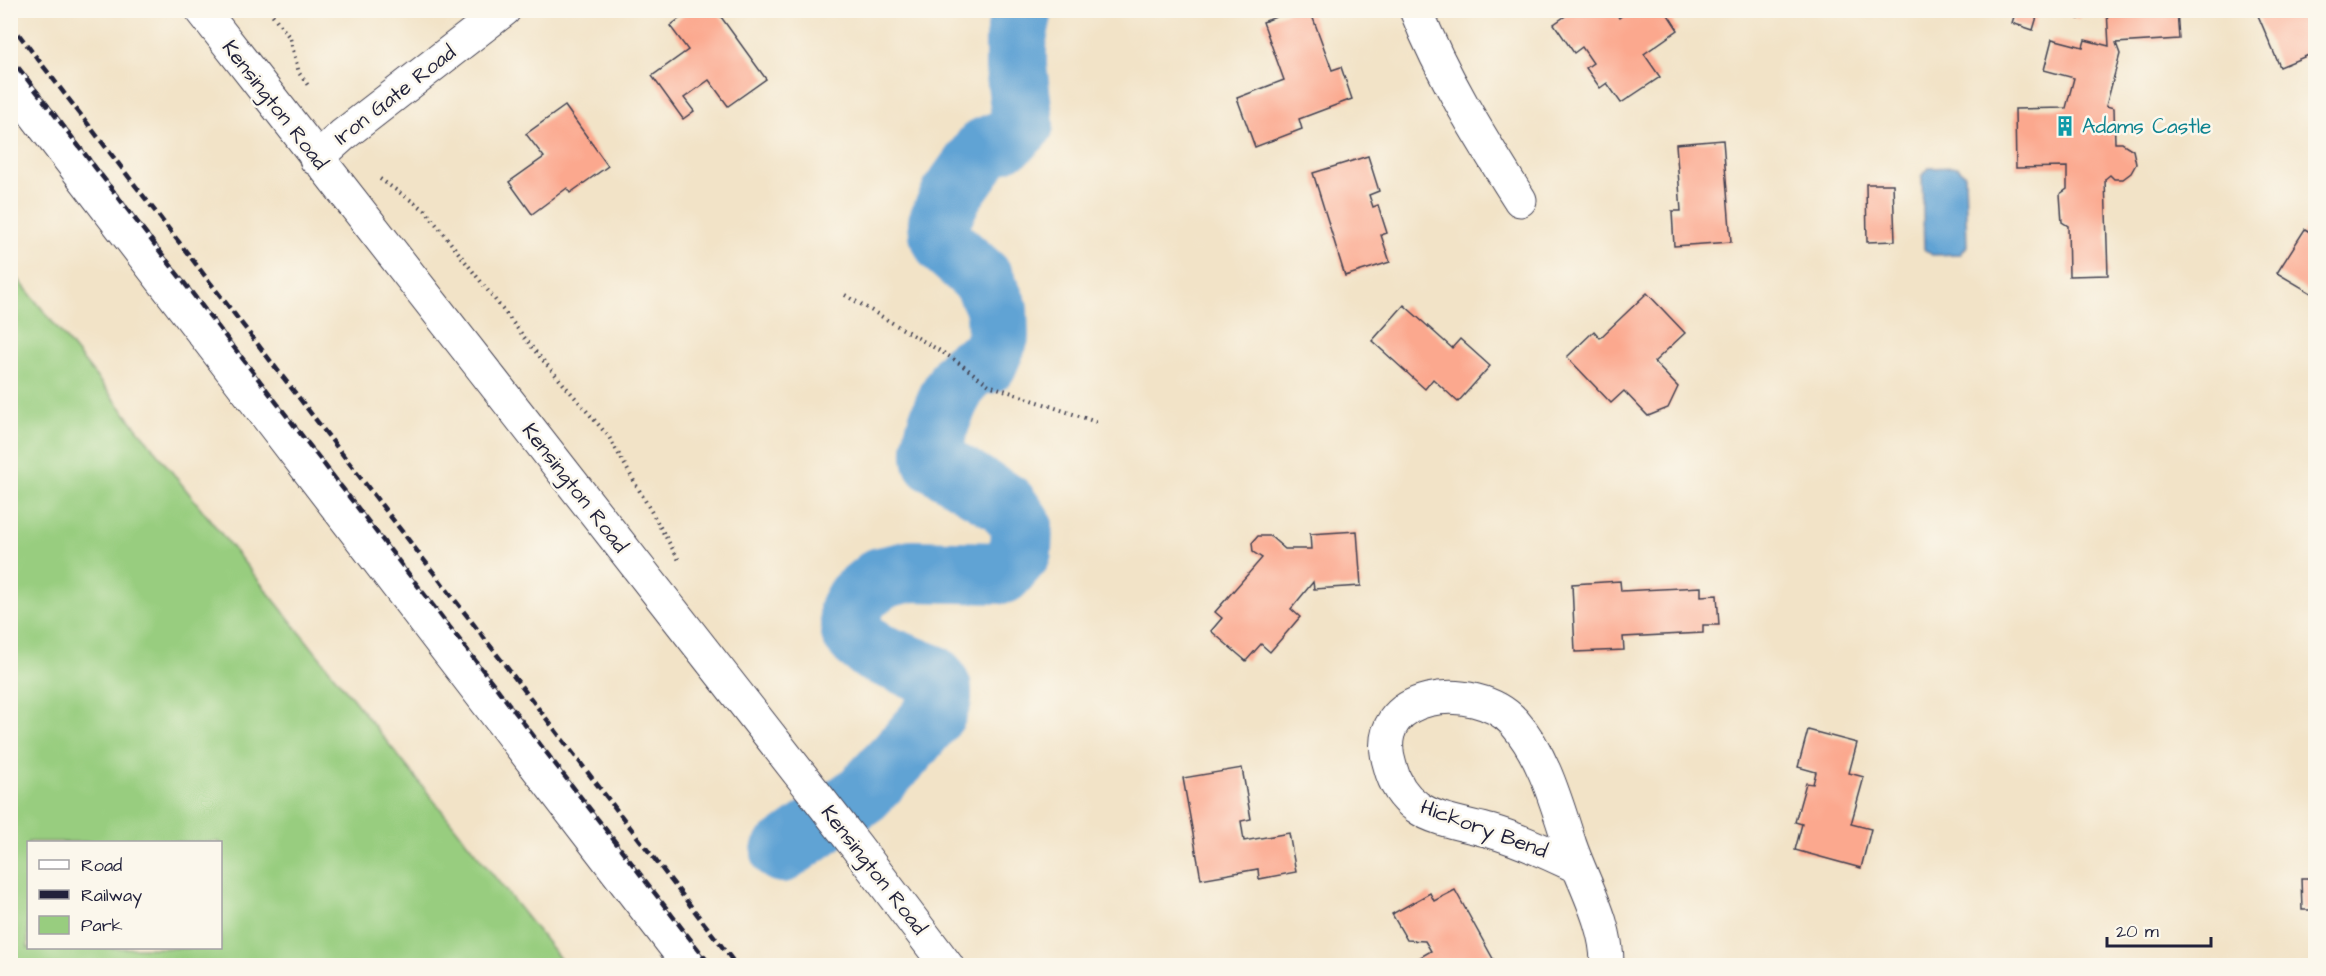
<svg xmlns="http://www.w3.org/2000/svg" width="2326" height="976" viewBox="0 0 2326 976" font-family="'Architects Daughter',sans-serif">
<style>
.green{fill:#98cd7f;stroke:#5d785d;stroke-width:1.5;fill-rule:evenodd}
.water{fill:#60a3d4;stroke:#416288;stroke-width:1.5}
.lines{fill:none;stroke-linecap:round;stroke-linejoin:round}
.river{stroke:#60a3d4;stroke-width:62}
.building{fill:#fba88e}
.minor-casing{stroke:#413f50;stroke-width:35}
.path{stroke:#413f50;stroke-width:4;stroke-dasharray:1.5 4.5;stroke-linecap:butt}
.minor{stroke:#fff;stroke-width:33}
.rail{stroke:#22223b;stroke-width:4.5;stroke-dasharray:9 4.5;stroke-linecap:butt}
.labels{text-anchor:middle;dominant-baseline:central;stroke-width:5;stroke-linejoin:round;paint-order:stroke}
.street-label{font-size:21px;fill:#22223b;stroke:#fbf7ec}
.culture-label{font-size:21px;fill:#0d838f;stroke:#fbf7ec;text-anchor:start}
</style>
<rect width="100%" height="100%" fill="#fbf7ec"/>
<filter id="ink" filterUnits="userSpaceOnUse"><feTurbulence type="fractalNoise" baseFrequency=".0167" numOctaves="2"/><feDisplacementMap in="SourceGraphic" scale="12" xChannelSelector="R" yChannelSelector="G"/><feConvolveMatrix kernelMatrix="1 2 1 2 8 2 1 2 1" color-interpolation-filters="sRGB"/></filter>
<filter id="wash" filterUnits="userSpaceOnUse"><feTurbulence type="fractalNoise" baseFrequency=".008" numOctaves="4" result="noise"/><feDisplacementMap in="SourceGraphic" scale="24" xChannelSelector="R" yChannelSelector="G"/><feGaussianBlur stdDeviation="1.35" result="paint"/><feColorMatrix in="noise" values="0 0 0 0 0 0 0 0 0 0 0 0 0 0 0 0 0 1.4 0 .05"/><feComposite in="paint" operator="in"/></filter>
<g filter="url(#wash)">
<rect width="100%" height="100%" fill="#f2e3c7"/>
<path class="green" d="M11,270L565,965H11ZM28,842H220V948H28Z"/>
<polygon class="water" points="1958,167 1965,175 1967,246 1961,254 1932,255 1924,249 1922,176 1928,168"/>
<g class="lines">
<path class="river" d="M782,852L863,794L903,752L936,712L941,699V689L936,679L932,675L874,652L859,640L852,632L850,609L856,598L880,578L912,571L1003,573L1021,552L1022,526L1006,504L934,461C927,442 953,381 969,369C973,365 982,364 987,363L998,337L997,309L983,279L946,246L940,234L939,222L952,194L985,148L1009,138L1023,124L1016,67V39L1022,10"/>
</g>
<g id="blocks">
<g class="building">
<polygon points="691,10 716,10 766,79 728,106 709,80 684,98 694,111 683,119 652,76 688,50 670,26"/>
<polygon points="1293,10 1310,10 1332,70 1341,67 1352,99 1299,119 1302,129 1255,147 1237,98 1284,80 1263,22"/>
<polygon points="1574,10 1614,10 1619,18 1629,10 1665,10 1678,30 1644,54 1660,77 1621,103 1607,83 1600,88 1586,68 1593,63 1582,47 1574,53 1554,24"/>
<polygon points="2016,10 2039,10 2033,30 2012,23"/>
<polygon points="2053,10 2082,10 2079,19"/>
<polygon points="2107,10 2177,10 2179,39 2116,43 2120,54 2106,106 2114,108 2115,143 2122,143 2133,150 2136,164 2131,173 2123,179 2114,179 2110,175 2105,179 2108,275 2069,276 2068,226 2062,222 2060,194 2067,189 2067,167 2016,168 2015,109 2066,108 2074,78 2044,70 2052,39 2083,47 2085,40 2109,46"/>
<polygon points="2263,10 2316,10 2316,52 2280,67 2257,13"/>
<polygon points="565,106 608,166 570,193 567,188 532,214 509,182 544,157 526,134"/>
<polygon points="1723,140 1731,242 1674,246 1672,211 1681,211 1676,144"/>
<polygon points="1368,156 1379,191 1369,195 1373,207 1378,205 1387,233 1381,235 1390,262 1345,276 1313,173"/>
<polygon points="1866,184 1893,184 1895,241 1867,242"/>
<polygon points="2305,229 2316,236 2316,296 2277,273"/>
<polygon points="1647,293 1685,333 1654,362 1678,387 1668,408 1648,416 1624,391 1611,403 1567,357 1594,331 1600,338"/>
<polygon points="1404,305 1452,348 1460,339 1490,366 1458,402 1433,379 1425,389 1372,341"/>
<polygon points="1357,531 1361,586 1314,589 1313,582 1291,609 1300,617 1270,652 1261,644 1246,661 1211,631 1222,618 1215,612 1262,558 1253,552 1252,543 1258,536 1270,536 1285,549 1311,549 1310,534"/>
<polygon points="1620,581 1621,591 1701,587 1701,596 1717,595 1719,625 1703,625 1703,633 1623,637 1624,650 1575,652 1572,584"/>
<polygon points="1808,730 1857,743 1849,773 1864,777 1851,824 1871,829 1861,868 1795,850 1802,824 1795,822 1806,783 1813,784 1816,772 1798,767"/>
<polygon points="1242,768 1251,819 1241,821 1244,841 1289,833 1296,872 1259,879 1258,869 1201,879 1183,778"/>
<polygon points="2301,878 2316,878 2316,910 2302,910"/>
<polygon points="1455,890 1497,966 1405,966 1431,951 1425,941 1407,940 1392,914 1430,893 1434,901"/>
</g>
</g>
</g>
<g filter="url(#ink)">
<use href="#blocks" fill-opacity="0" stroke="#413f50" stroke-width="1.5"/>
<g class="lines">
<g class="minor-casing">
<g id="minor">
<polyline points="202,10 856,846 947,966"/>
<path d="M1416,10C1443,78 1481,138 1520,200"/>
<polyline points="10,82 690,966"/>
<polyline points="316,159 343,135 504,10"/>
<path d="M1578,867C1549,853 1521,840 1490,831C1468,825 1434,820 1417,807C1403,797 1394,782 1390,766C1366,690 1476,680 1514,722C1544,756 1556,802 1570,845C1583,883 1608,924 1607,966"/>
</g>
</g>
<g class="path">
<polyline points="269,10 290,38 299,73 310,88"/>
<polyline points="380,179 425,210 535,351 609,437 680,562"/>
<polyline points="845,295 952,358 989,385 1099,423"/>
</g>
<use href="#minor" class="minor"/>
<g class="rail">
<polyline points="10,23 737,966"/>
<polyline points="10,57 711,966"/>
</g>
</g>
</g>
<defs>
<g id="building-bare" transform="scale(1.62)"><path d="M-4-6H4V6H1V3H-1V6H-4ZM-2.5-4.3h1.7v1.8h-1.7ZM.8-4.3h1.7v1.8H.8ZM-2.5-1h1.7V.8h-1.7ZM.8-1h1.7V.8H.8Z" fill="#0f9aa8" stroke="#fbf7ec" stroke-width="2.5" paint-order="stroke"/></g>
</defs>
<g fill-rule="evenodd">
<use href="#building-bare" x="2065" y="126"/>
</g>
<g class="labels">
<g class="street-label">
<text transform="translate(395 95) rotate(-38)">Iron Gate Road</text>
<text transform="translate(275 105) rotate(52)">Kensington Road</text>
<text transform="translate(575 488) rotate(52)">Kensington Road</text>
<text transform="translate(1484 829) rotate(20)">Hickory Bend</text>
<text transform="translate(874 870) rotate(52)">Kensington Road</text>
</g>
<g class="culture-label">
<text x="2082" y="126">Adams Castle</text>
</g>
</g>
<rect width="2326" height="976" fill="none" stroke="#fbf7ec" stroke-width="36"/>
<rect x="27" y="841" width="195" height="108" fill="#fbf7ec" stroke="#a4a2a5" stroke-width="1.5"/>
<rect x="39" y="860" width="30" height="9" fill="#ffffff" stroke="#a4a2a5" stroke-width="1.5"/>
<text x="81" y="871" font-size="18" fill="#22223b">Road</text>
<rect x="39" y="890" width="30" height="9" fill="#22223b" stroke="#a4a2a5" stroke-width="1.5"/>
<text x="81" y="901" font-size="18" fill="#22223b">Railway</text>
<rect x="39" y="916" width="30" height="18" fill="#98cd7f" stroke="#a4a2a5" stroke-width="1.5"/>
<text x="81" y="931" font-size="18" fill="#22223b">Park</text>
<path d="M2107 937v9h104v-9" fill="none" stroke="#22223b" stroke-width="3"/>
<text x="2116" y="937" font-size="18" fill="#22223b" stroke="#fbf7ec" stroke-width="4.5" paint-order="stroke">20 m</text>
</svg>
